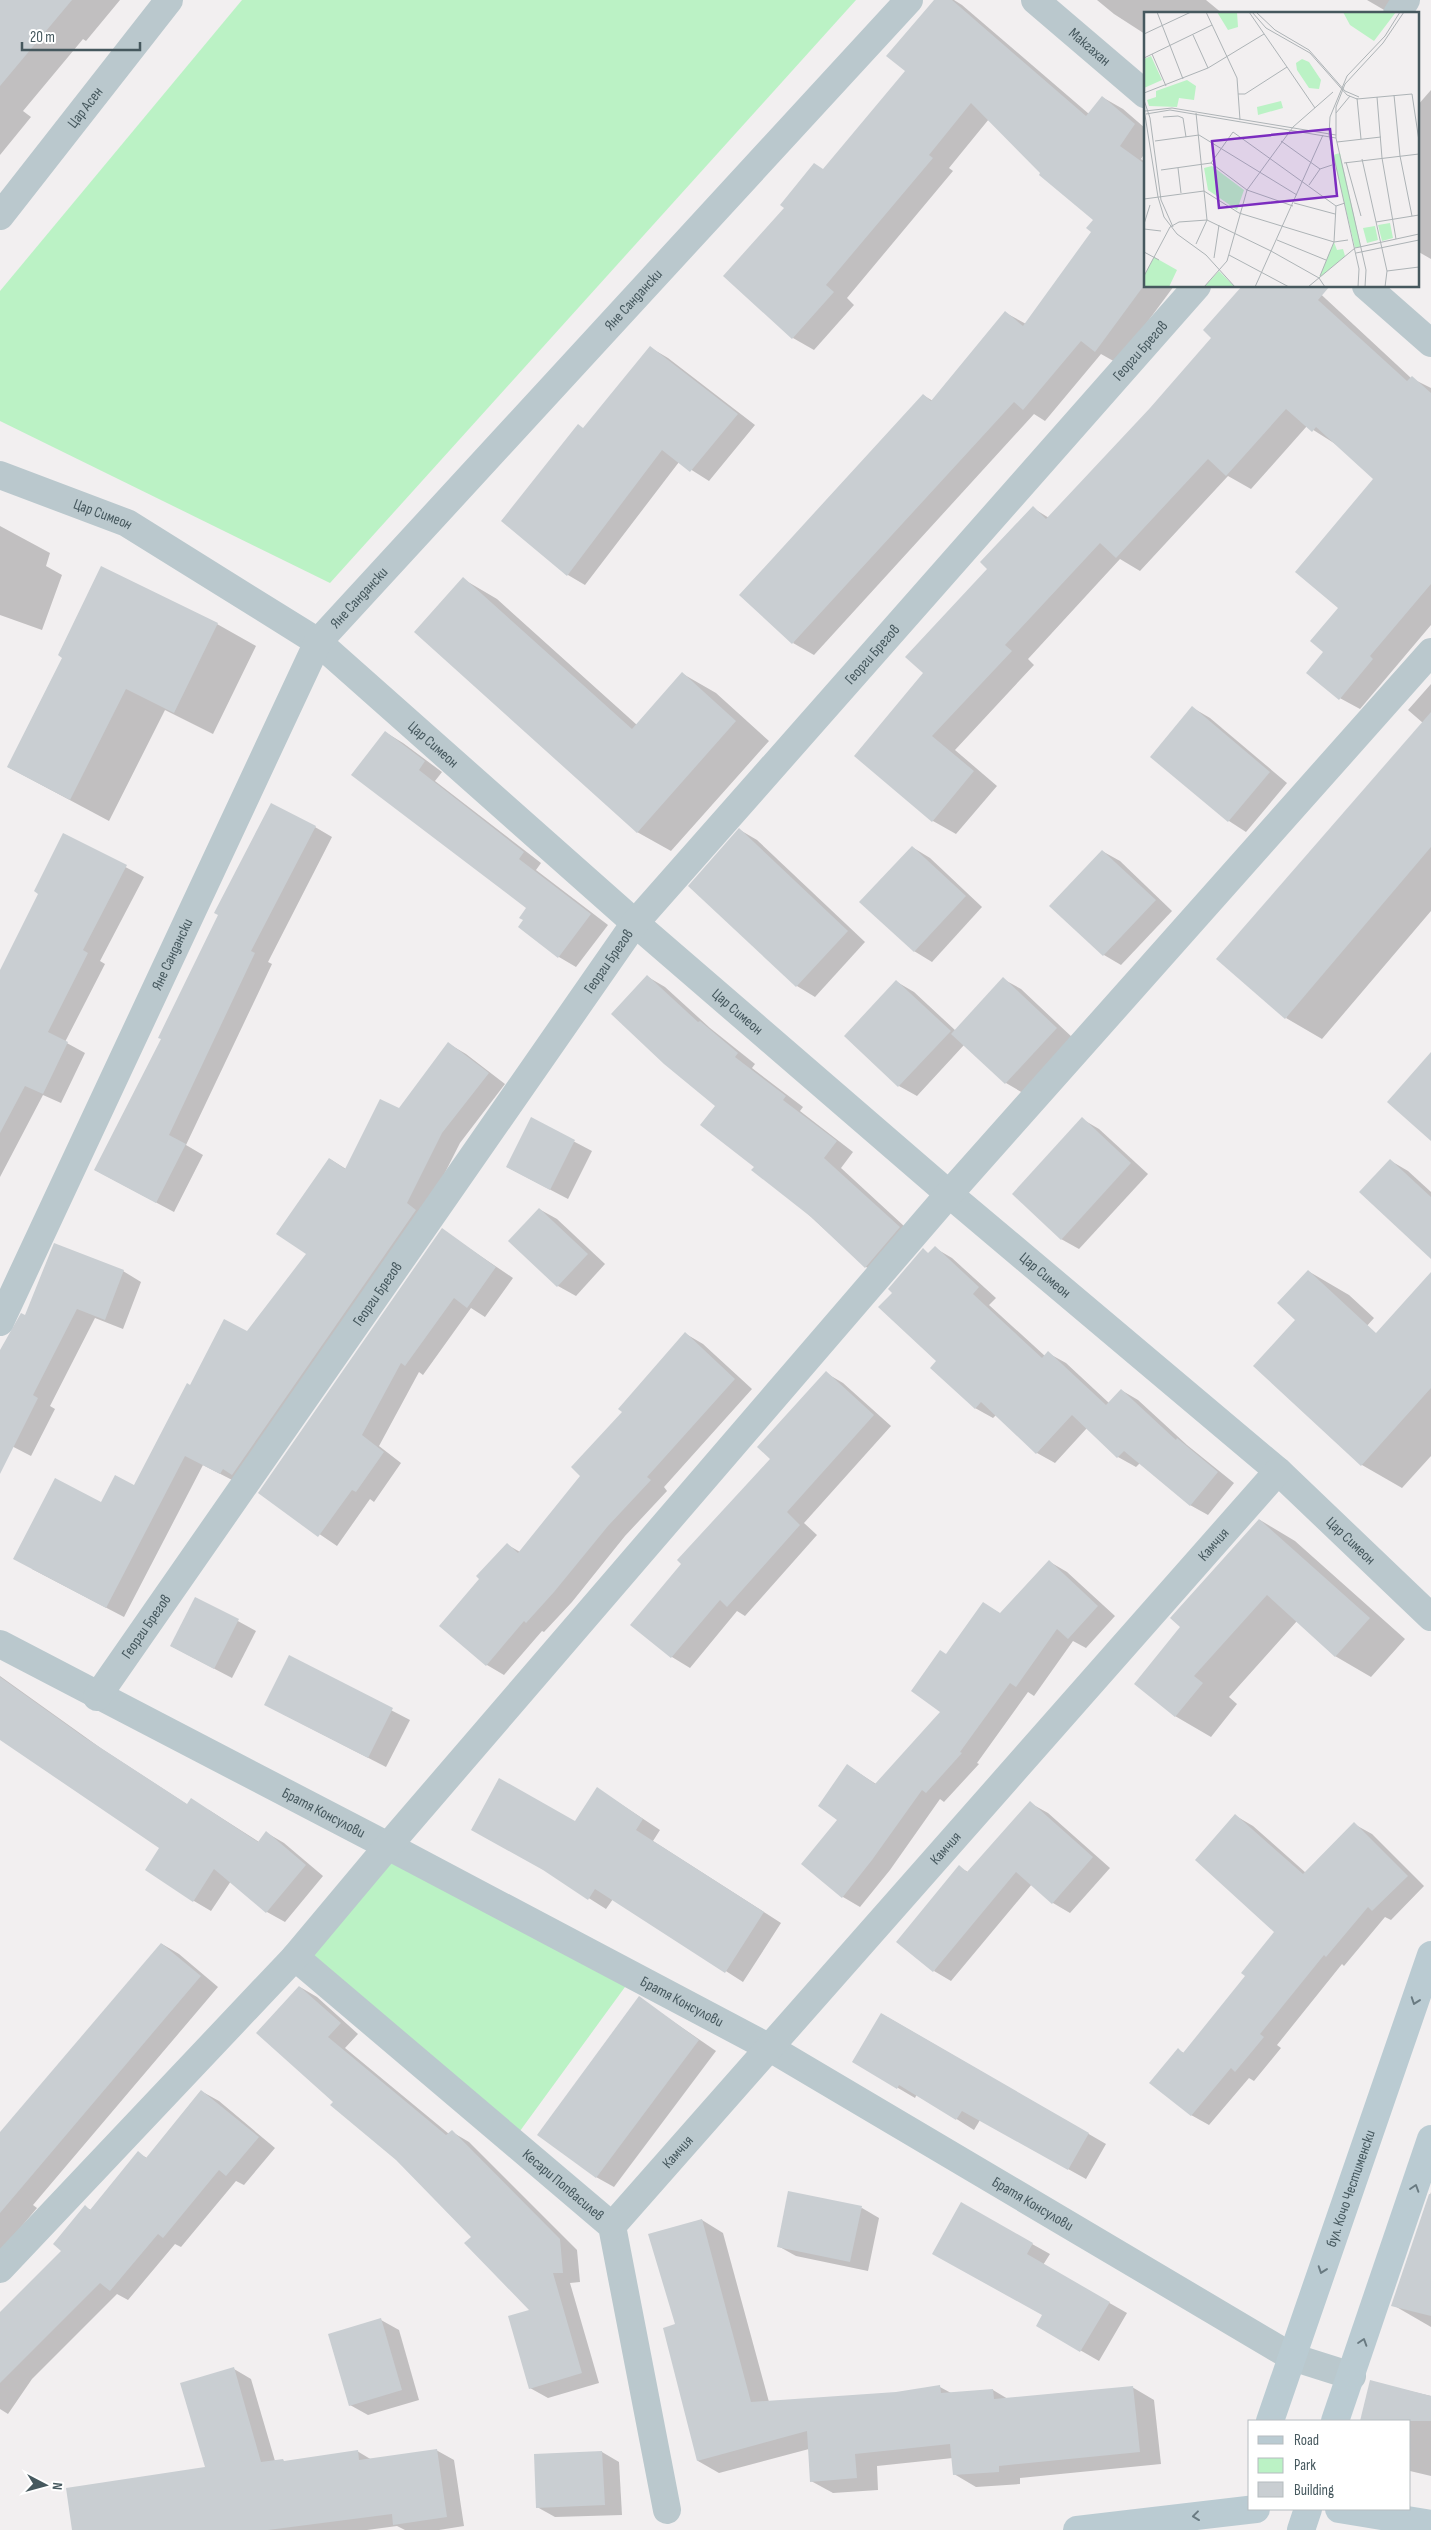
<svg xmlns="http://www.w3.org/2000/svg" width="1431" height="2530" viewBox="0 0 1431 2530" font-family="'Sofia Sans Condensed',sans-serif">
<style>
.green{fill:#bbf2c5}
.shadow{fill:#0003}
.building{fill:#c9ced2}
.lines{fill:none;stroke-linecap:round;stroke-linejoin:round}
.street{stroke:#bac8cd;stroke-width:28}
.secondary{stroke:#bacbd2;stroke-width:28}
.oneway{stroke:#697a81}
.labels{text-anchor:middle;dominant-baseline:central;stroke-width:5;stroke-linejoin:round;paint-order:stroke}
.street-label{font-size:15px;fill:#46585e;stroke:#fff}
.inset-road{fill:none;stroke:#adb3b6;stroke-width:1}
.view{fill:#7b2cbf;fill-opacity:0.15;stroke:#7b2cbf;stroke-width:2.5}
.inset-edge{fill:none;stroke:#46585e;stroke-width:2.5}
</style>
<rect width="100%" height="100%" fill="#f2eff0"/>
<g class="green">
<polygon points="242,0 856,0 330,583 0,421 0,291"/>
<polygon points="388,1846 633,1976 512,2142 295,1957"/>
</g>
<g class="shadow">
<polygon points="0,0 120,0 86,41 83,39 23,111 31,117 0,155"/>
<polygon points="935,0 954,0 962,5 1089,114 1102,97 1123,109 1145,128 1145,153 1141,159 1145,162 1145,286 1174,286 1117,363 1101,354 1045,421 1034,414 814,655 793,643 923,395 933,401 1006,313 1026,324 1093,231 1095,220 1042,173 989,119 949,168 953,171 847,298 854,305 814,350 793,338 824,170 907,71"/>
<polygon points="1097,0 1206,0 1223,14 1145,14 1145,34 1114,14"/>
<polygon points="1367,0 1406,0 1391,14"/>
<polygon points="1431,90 1431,259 1417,251 1417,106"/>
<polygon points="1312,286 1411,378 1431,388 1431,625 1360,709 1336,696 1325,652 1340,608 1375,479 1337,445 1307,426 1251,489 1228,476 1140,571 1120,559 1028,659 1034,665 955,750 997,786 956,834 933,821 925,673 989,568 1033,508 1049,518"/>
<polygon points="651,348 668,358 755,425 709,481 679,462 585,585 568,575 584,429"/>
<polygon points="0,526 50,553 46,566 62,575 42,630 0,615"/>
<polygon points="463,579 497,599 637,725 683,674 716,693 769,741 671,851 637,832"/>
<polygon points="217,624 256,646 213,734 165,710 109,821 8,767"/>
<polygon points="1431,684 1431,911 1322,1039 1286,1018 1423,723 1408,710"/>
<polygon points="1193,708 1210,718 1287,783 1246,832 1229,821 1152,756"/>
<polygon points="385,732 403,743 442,772 435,781 541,863 536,870 608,925 576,967 559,957 525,920 527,908"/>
<polygon points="315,827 332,837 268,962 272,964 186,1145 203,1155 174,1212 95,1170 163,1039"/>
<polygon points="740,830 757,840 865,942 815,997 797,986 690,886"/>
<polygon points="64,834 144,877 100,961 105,964 65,1042 85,1053 61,1103 43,1095 0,1177 0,972 40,893"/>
<polygon points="912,847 930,858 982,907 932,962 914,951"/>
<polygon points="1102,851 1120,861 1172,911 1121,965 1104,955 1051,906"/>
<polygon points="648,977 665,987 710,1028 755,1064 752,1068 803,1107 800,1111 853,1152 841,1168 917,1238 883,1277 866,1267 755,1166 717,1106"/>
<polygon points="1003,979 1021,989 1074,1039 1023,1093 1006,1083 964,1045 917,1096 899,1086 897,982 914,992 956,1031"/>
<polygon points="449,1044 466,1054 505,1084 460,1143 424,1214 238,1483 203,1465 124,1617 32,1569 101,1504 134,1487 191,1386 248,1333 307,1254 330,1159 346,1169 399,1110"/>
<polygon points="531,1119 592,1151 568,1199 507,1167"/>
<polygon points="1082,1119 1099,1129 1148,1174 1079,1249 1061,1239"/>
<polygon points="1391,1161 1408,1171 1431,1192 1431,1214"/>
<polygon points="539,1209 557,1219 605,1264 576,1296 558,1286 510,1241"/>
<polygon points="442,1230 513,1278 485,1317 471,1308 423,1375 419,1372 379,1446 401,1463 374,1502 370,1499 337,1546 259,1493"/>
<polygon points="935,1248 952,1258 996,1298 989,1305 1045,1356 1048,1353 1066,1363 1109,1403 1121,1390 1138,1400 1187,1445 1234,1483 1208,1515 1190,1505 1140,1463 1136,1467 1118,1457 1087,1428 1055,1463 1037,1453 996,1415 993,1418 975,1408 938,1361 893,1293 923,1250 929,1254"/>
<polygon points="123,1271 141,1282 123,1329 95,1318 50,1406 55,1409 31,1456 0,1440 0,1352"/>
<polygon points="1308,1271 1349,1295 1374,1318 1357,1337 1367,1345 1431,1274 1431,1456 1402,1488 1362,1465 1297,1319"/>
<polygon points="686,1334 703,1344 752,1389 664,1487 667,1491 625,1536 572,1602 544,1632 542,1631 504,1675 487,1665 441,1626 508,1545 520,1552 582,1476 623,1412"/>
<polygon points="826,1373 843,1383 891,1426 804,1523 817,1535 745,1616 737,1611 690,1668 672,1657 632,1625 772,1458"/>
<polygon points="1260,1520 1295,1541 1405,1639 1371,1677 1335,1656 1297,1621 1229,1697 1237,1704 1211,1737 1175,1716 1181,1626"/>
<polygon points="1050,1562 1067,1572 1115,1616 1086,1648 1073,1641 1034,1696 1028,1692 977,1763 979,1764 944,1802 940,1799 890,1870 860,1907 843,1897 839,1819 848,1766 876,1784 942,1712 947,1655 984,1604 1001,1614"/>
<polygon points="196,1598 256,1631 232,1678 171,1646"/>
<polygon points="289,1657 410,1720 386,1767 283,1714"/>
<polygon points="0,1676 102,1749 188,1805 209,1810 259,1842 267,1833 284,1843 323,1876 285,1922 267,1912 231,1881 211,1911 194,1901 147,1869 161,1848 0,1738"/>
<polygon points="598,1789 660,1830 653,1841 781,1923 743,1982 613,1899 606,1909 546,1871"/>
<polygon points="1030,1803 1048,1813 1110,1868 1070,1913 1053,1903 1032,1884 951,1981 934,1971 959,1867 968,1872"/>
<polygon points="1236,1816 1253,1826 1306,1873 1354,1824 1372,1834 1424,1886 1391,1920 1385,1917 1344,1966 1342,1964 1277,2045 1281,2048 1254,2081 1249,2078 1209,2125 1191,2115 1178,2050 1184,2053 1247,1976 1275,1932"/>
<polygon points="162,1944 179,1954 218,1987 33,2205 37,2208 0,2252 0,2134"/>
<polygon points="300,1987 317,1997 358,2034 345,2048 449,2134 452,2132 469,2142 577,2250 580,2282 570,2283 599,2383 548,2398 530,2388 532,2311 473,2237 397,2159 334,2102"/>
<polygon points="639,1998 716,2051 614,2187 596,2177"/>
<polygon points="882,2014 1106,2144 1086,2179 980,2120 974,2130 917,2094 915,2098 854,2062"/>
<polygon points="201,2091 219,2101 275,2148 244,2185 236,2181 181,2247 175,2244 128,2300 117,2294 32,2379 8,2414 0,2409 0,2313 63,2251 85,2207 91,2210 138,2153 147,2158"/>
<polygon points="1431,2192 1431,2327 1393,2305"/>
<polygon points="961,2204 1050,2254 1043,2265 1127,2313 1099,2361 1038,2326 1044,2315"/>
<polygon points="862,2208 879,2218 868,2271 796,2256 778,2246"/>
<polygon points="702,2220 723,2233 769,2402 896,2393 940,2387 951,2393 993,2390 1008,2399 1132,2387 1154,2400 1161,2464 1020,2478 1020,2484 976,2487 954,2474 953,2458 877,2466 878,2490 833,2493 811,2481 809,2449 719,2473 698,2461 676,2325"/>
<polygon points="381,2320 399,2330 419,2400 368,2415 350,2405"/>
<polygon points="234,2369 251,2379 275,2461 286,2462 357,2451 372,2460 436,2450 454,2460 464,2526 439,2530 405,2530 397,2526 367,2530 73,2530 207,2468"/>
<polygon points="1371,2382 1431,2396 1431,2476 1410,2471 1410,2421 1362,2421"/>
<polygon points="602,2452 619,2462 622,2515 555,2517 537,2507"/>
</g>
<g class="building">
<polygon points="0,0 72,0 0,86"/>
<polygon points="934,0 952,0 1086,116 1102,96 1135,124 1120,146 1145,164 1145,284 1095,352 1081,341 1023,410 1014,402 792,644 739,595 923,394 931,401 1005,311 1023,326 1091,232 1086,228 1093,220 1039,175 1040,173 971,103 929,155 933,158 826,285 834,292 792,339 723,276 784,208 780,205 814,163 823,169 905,71 886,56"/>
<polygon points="1242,286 1330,286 1318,300 1407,381 1412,376 1431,393 1431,584 1370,656 1373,659 1339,700 1306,673 1323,652 1310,641 1338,608 1295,572 1373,479 1316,427 1312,432 1286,409 1226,476 1208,459 1116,558 1100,543 1005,645 1012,651 932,736 974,771 932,822 854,756 923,673 905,657 987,569 980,562 1033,506 1046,519 1150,408 1211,338 1203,330"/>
<polygon points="650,346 738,414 690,472 662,450 567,576 501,521 578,424 583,428"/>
<polygon points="101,566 218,623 174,713 126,689 70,800 7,767 62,658 58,655"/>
<polygon points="463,577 632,729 682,672 736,721 637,833 414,632"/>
<polygon points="1192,706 1270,772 1228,822 1150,757"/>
<polygon points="1431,712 1431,847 1285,1019 1216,959"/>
<polygon points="385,731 425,761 419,770 524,852 519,859 591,914 558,958 518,927 523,920 519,918 526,908 351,775"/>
<polygon points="271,803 316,826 251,951 255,953 169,1135 186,1144 156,1203 94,1170 161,1039 158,1038 218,915 214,913"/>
<polygon points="739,828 848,931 796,987 688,886"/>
<polygon points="63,833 127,865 83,950 88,953 48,1032 68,1042 43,1094 25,1086 0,1133 0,970 38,894 34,891"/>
<polygon points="912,846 966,896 914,952 859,902"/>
<polygon points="1102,850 1156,900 1103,956 1049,906"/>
<polygon points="647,975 698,1022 700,1021 738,1053 735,1057 786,1096 783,1100 837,1141 824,1158 900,1227 865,1268 811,1217 751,1170 754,1167 700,1125 715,1106 664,1064 611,1014"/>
<polygon points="1003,977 1057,1028 1005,1084 951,1034"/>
<polygon points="896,980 951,1031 898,1087 844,1036"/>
<polygon points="448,1042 489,1073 442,1133 407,1203 416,1210 232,1475 223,1469 220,1474 185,1456 106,1608 13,1559 55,1478 101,1502 115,1475 134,1485 187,1383 190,1385 224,1319 247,1331 306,1254 276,1234 329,1158 345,1169 380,1099 399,1108"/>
<polygon points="1431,1052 1431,1141 1387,1102"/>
<polygon points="531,1117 575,1140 550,1190 506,1167"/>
<polygon points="1082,1117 1131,1163 1061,1240 1012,1194"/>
<polygon points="1390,1159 1431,1197 1431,1259 1359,1192"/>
<polygon points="539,1208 588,1254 557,1287 508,1241"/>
<polygon points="442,1228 496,1267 467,1308 454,1298 405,1366 401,1363 362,1435 384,1452 356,1492 352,1490 318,1537 258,1493"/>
<polygon points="54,1243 124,1270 105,1320 77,1309 33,1395 38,1398 0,1474 0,1350 21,1313 25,1315"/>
<polygon points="935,1246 979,1287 973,1294 1042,1358 1048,1351 1106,1405 1121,1389 1176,1440 1177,1438 1218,1472 1190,1506 1124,1451 1117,1458 1072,1415 1036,1454 981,1402 975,1409 930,1368 936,1361 878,1307 892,1293 888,1289 923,1248 928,1253"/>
<polygon points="1308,1270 1376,1333 1431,1272 1431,1388 1361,1466 1253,1366 1295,1320 1277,1303"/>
<polygon points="685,1332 735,1379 647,1477 651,1480 608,1526 554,1592 526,1623 524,1621 486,1666 439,1626 479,1579 476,1576 507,1543 518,1553 580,1476 571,1467 622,1412 618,1409"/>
<polygon points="826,1371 874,1415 787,1512 800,1525 727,1607 720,1600 671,1658 630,1625 681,1564 677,1560 770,1459 757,1447"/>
<polygon points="1259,1519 1370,1618 1335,1657 1267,1595 1194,1676 1203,1683 1175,1717 1134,1684 1180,1627 1170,1618"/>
<polygon points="1049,1560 1098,1606 1068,1639 1057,1629 1016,1687 1010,1683 960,1752 962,1753 926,1793 922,1790 872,1860 842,1898 801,1864 837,1820 818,1806 847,1764 875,1784 940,1712 911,1691 940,1650 946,1654 983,1602 1000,1613"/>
<polygon points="195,1597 239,1619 214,1669 170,1646"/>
<polygon points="289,1655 393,1708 368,1758 264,1705"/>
<polygon points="0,1677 84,1737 187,1804 191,1798 258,1842 266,1831 306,1865 266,1913 214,1869 193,1902 145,1870 159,1848 0,1740"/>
<polygon points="499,1778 575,1821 597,1787 643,1819 636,1830 764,1912 725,1973 595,1889 588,1900 543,1870 471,1830"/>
<polygon points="1030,1801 1093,1857 1052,1904 1016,1872 933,1972 896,1942 959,1865 967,1872"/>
<polygon points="1235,1814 1303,1874 1354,1822 1408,1876 1372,1911 1368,1907 1326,1957 1324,1955 1260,2034 1264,2037 1235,2072 1231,2068 1191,2116 1149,2083 1178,2048 1183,2053 1245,1976 1241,1973 1274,1932 1195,1860"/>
<polygon points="161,1943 201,1976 0,2213 0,2132"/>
<polygon points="299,1986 341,2023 328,2037 446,2135 452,2130 560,2239 563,2273 553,2273 582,2373 529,2389 508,2316 529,2310 464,2243 471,2237 396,2160 330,2105 333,2102 256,2033"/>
<polygon points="639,1996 699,2040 596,2178 537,2135"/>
<polygon points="881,2013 1089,2133 1068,2170 962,2111 956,2120 899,2085 897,2089 852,2062"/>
<polygon points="201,2090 259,2137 226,2176 219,2170 163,2238 158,2234 110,2291 100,2283 0,2383 0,2312 61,2251 53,2244 85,2205 90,2210 138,2151 146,2158"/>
<polygon points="788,2191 862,2206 850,2262 777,2247"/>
<polygon points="1429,2194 1431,2194 1431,2316 1391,2306"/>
<polygon points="961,2202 1033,2243 1027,2254 1110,2302 1080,2352 1036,2326 1042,2315 932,2254"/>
<polygon points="702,2219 751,2402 896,2392 940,2385 941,2393 993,2389 994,2399 1133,2386 1140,2452 999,2466 999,2472 953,2475 950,2444 855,2454 857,2478 810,2482 807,2431 697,2461 663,2328 675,2324 648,2234"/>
<polygon points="381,2318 402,2390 349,2406 328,2334"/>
<polygon points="234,2367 261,2462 283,2459 284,2461 358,2450 359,2460 437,2449 447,2517 393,2525 392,2514 268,2530 72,2530 66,2488 205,2467 180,2383"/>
<polygon points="1370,2380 1431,2396 1431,2421 1360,2421"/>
<polygon points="602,2451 605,2505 536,2508 534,2454"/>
</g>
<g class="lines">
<g class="street">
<path id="s1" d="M1035,0L1145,94"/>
<polyline points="1397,14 1406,0"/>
<path id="s2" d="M0,216L169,0"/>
<polyline points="1366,286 1431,343"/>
<path id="s3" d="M0,475L127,523L318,642L635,923L949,1194L1278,1471L1431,1617"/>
<path id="s4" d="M0,1322L318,642L909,0"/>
<path id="s5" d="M0,1644L388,1846L770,2048L1292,2357L1352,2376"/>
<path id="s6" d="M97,1697L635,923L1197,286"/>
<path id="s7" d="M295,1957L612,2226L667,2510"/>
<path id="s8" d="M612,2226L1278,1471"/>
<polyline points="0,2269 295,1957 388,1846 949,1194 1431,652"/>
</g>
<g class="secondary">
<path id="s9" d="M1270,2421L1431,1955"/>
<polyline points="1335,2421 1431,2139"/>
<polyline points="1339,2509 1431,2524"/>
<polyline points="1077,2530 1256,2509"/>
<polyline points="1301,2530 1308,2509"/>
</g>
</g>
<defs><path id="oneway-chevron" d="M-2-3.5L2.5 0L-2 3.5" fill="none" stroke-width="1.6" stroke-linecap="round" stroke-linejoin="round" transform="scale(1.25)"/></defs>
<g class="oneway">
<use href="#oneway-chevron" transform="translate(1415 2001) rotate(109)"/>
<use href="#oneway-chevron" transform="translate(1415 2188) rotate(-72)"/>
<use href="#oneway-chevron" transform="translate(1322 2270) rotate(109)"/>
<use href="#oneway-chevron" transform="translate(1363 2342) rotate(-72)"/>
<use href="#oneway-chevron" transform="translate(1196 2516) rotate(173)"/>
</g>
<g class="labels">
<g class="street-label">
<text stroke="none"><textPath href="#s1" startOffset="72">Макгахан</textPath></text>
<text stroke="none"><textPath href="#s2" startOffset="138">Цар Асен</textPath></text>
<text stroke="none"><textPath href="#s4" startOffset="1216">Яне Сандански</textPath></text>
<text stroke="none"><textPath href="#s6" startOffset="1706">Георги Брегов</textPath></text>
<text stroke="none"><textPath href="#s3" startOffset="110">Цар Симеон</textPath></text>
<text stroke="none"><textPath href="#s4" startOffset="811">Яне Сандански</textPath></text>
<text stroke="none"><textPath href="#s6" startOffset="1301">Георги Брегов</textPath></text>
<text stroke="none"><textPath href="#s3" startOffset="515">Цар Симеон</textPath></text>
<text stroke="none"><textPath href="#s4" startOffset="406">Яне Сандански</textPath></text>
<text stroke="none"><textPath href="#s6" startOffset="896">Георги Брегов</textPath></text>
<text stroke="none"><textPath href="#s3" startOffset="920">Цар Симеон</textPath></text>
<text stroke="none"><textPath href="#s3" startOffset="1325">Цар Симеон</textPath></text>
<text stroke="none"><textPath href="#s6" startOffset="491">Георги Брегов</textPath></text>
<text stroke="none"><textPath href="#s3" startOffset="1730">Цар Симеон</textPath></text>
<text stroke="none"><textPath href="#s8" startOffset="909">Камчия</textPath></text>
<text stroke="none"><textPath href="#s6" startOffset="86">Георги Брегов</textPath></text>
<text stroke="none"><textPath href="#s5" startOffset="365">Братя Консулови</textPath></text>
<text stroke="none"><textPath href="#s8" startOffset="504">Камчия</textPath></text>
<text stroke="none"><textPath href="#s5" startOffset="770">Братя Консулови</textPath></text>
<text stroke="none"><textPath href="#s8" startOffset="99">Камчия</textPath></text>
<text stroke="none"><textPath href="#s7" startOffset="352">Кесари Попвасилев</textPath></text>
<text stroke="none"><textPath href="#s9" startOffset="246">бул. Кочо Честименски</textPath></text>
<text stroke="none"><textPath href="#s5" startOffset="1175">Братя Консулови</textPath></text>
</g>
</g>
<g transform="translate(1144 12)">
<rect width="275" height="275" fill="#f2eff0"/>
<path d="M73,0H93L94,15L84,18ZM199,0H252L230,29L206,13ZM7,44L18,68L0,76V47ZM158,47L165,50L177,68L175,77L165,76L153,58L152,51ZM43,68L52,74L50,88L35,86L33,95L5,94L3,88L12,85V79ZM137,89L139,96L114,103L113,95ZM196,141L217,235L211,236L189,143ZM68,154L100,178L93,198L64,178L60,156ZM246,211L249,226L238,229L234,213ZM231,214L234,228L223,231L219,216ZM190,230L193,238L199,237L201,244L175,266ZM10,245L33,258L25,275H0V264ZM75,259L91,275H60Z" fill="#bbf2c5"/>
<path class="inset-road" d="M13,0L39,67M62,0L93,66L96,108M105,0L143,55M108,0L122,16L166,41L203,83L213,87L268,82L275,129M112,0L131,18L165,38L201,79L215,85M0,22L47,0M49,23L64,56M8,42L22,74M0,46L68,13M0,81L64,56L120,22M94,82H101L143,55L171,96M250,83L256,144L268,204M233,85L238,146L252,227M213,86L217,127M0,88L6,106L17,188L29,215M0,97L14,185L20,205L33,222L62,243L91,275M1,99L28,96L192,123M52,101L63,208L52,232M192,101L206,84M2,102L26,98L192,126M34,104L39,106L42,125M19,105L34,104M11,129L55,123L153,183M137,129L176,157M193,130L237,125M218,147L243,259L241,275M202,150L217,204M67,151L103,178L149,194M200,151L275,142M34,156L37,181M17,158L67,151L89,120L192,194L201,191M165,173L176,157L188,153M0,187L60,179L95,201L190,230L204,228M150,191L191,202M232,210L275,203M0,212L6,193M0,217L17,219M133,228L182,248M0,240L15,248M212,241L275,228M85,243L145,275M70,246L75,213M243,259L275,255M0,264L26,215L35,210L63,208L127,239L175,266L181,275M176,264L190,230L192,194M60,275L83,249L103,178L149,115L189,80M111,275L179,123M164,275L211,236L275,222M214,275L215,257L185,123L186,105L203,64L241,24L256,0M221,275L222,258L192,126V95L201,72L239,31L260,0"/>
<path class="view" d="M186,117L193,184L75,196L68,129Z"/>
<rect width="275" height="275" class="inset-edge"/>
</g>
<rect x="1248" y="2420" width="162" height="90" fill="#ffffff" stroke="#b5bcbf"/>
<rect x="1258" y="2436" width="25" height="8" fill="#bacbd2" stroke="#b5bcbf"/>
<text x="1294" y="2445" font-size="15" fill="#46585e">Road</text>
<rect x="1258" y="2458" width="25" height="15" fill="#bbf2c5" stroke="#b5bcbf"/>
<text x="1294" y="2470" font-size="15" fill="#46585e">Park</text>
<rect x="1258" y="2482" width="25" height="15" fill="#c9ced2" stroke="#b5bcbf"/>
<text x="1294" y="2495" font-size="15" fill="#46585e">Building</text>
<g transform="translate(45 2485) rotate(96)" stroke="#ffffff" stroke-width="4" paint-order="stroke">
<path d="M0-4L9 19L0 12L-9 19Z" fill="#46585e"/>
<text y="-8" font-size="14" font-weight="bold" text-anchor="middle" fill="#46585e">N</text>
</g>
<path d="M22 42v8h118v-8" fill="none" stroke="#46585e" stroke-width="2.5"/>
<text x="30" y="42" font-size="15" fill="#46585e" stroke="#ffffff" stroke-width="4" paint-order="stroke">20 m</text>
</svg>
